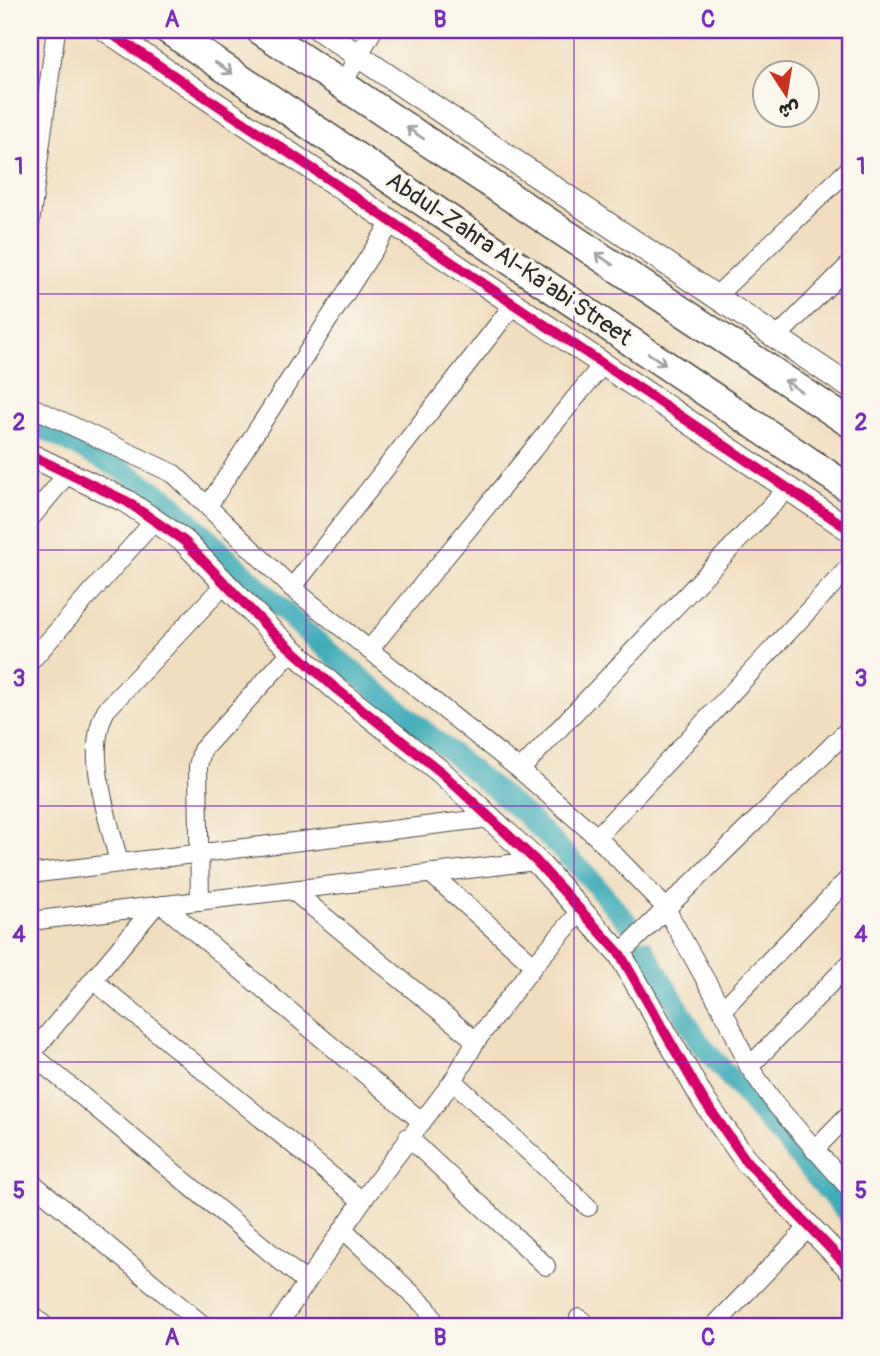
<svg xmlns="http://www.w3.org/2000/svg" width="880" height="1356" viewBox="0 0 880 1356" font-family="Pangolin,'Playpen Sans Arabic',sans-serif">
<style>
.lines{fill:none;stroke-linecap:round;stroke-linejoin:round}
.canal{stroke:#3dacb9;stroke-width:21}
.minor-casing{stroke:#494641;stroke-width:20}
.tertiary-casing{stroke:#494641;stroke-width:25}
.primary-casing{stroke:#494641;stroke-width:31}
.minor{stroke:#fff;stroke-width:18}
.tertiary{stroke:#fff;stroke-width:23}
.primary{stroke:#fff;stroke-width:28}
.cycleway-casing{stroke:#fbf7ec;stroke-width:15}
.cycleway{stroke:#d6006c;stroke-width:10}
.oneway{stroke:#a0a0a0}
.grid{fill:none;stroke:#7b2cbf;stroke-width:2;stroke-opacity:0.55}
.labels{text-anchor:middle;dominant-baseline:central;stroke-width:7;stroke-linejoin:round;paint-order:stroke}
.street-label{font-size:24px;fill:#2b2b2b;stroke:#fbf7ec}
.neatline{fill:none;stroke:#7b2cbf;stroke-width:2.5}
.grid-label{font-size:23px;text-anchor:middle;font-weight:bold;fill:#7b2cbf}
</style>
<rect width="100%" height="100%" fill="#fbf7ec"/>
<filter id="ink" filterUnits="userSpaceOnUse"><feTurbulence type="fractalNoise" baseFrequency=".0143" numOctaves="2"/><feDisplacementMap in="SourceGraphic" scale="14" xChannelSelector="R" yChannelSelector="G"/><feConvolveMatrix kernelMatrix="1 2 1 2 8 2 1 2 1" color-interpolation-filters="sRGB"/></filter>
<filter id="wash" filterUnits="userSpaceOnUse"><feTurbulence type="fractalNoise" baseFrequency=".00686" numOctaves="4" result="noise"/><feDisplacementMap in="SourceGraphic" scale="28" xChannelSelector="R" yChannelSelector="G"/><feGaussianBlur stdDeviation="1.57" result="paint"/><feColorMatrix in="noise" values="0 0 0 0 0 0 0 0 0 0 0 0 0 0 0 0 0 1.4 0 .05"/><feComposite in="paint" operator="in"/></filter>
<g filter="url(#wash)">
<rect width="100%" height="100%" fill="#f1debf"/>
<g class="lines">
<g class="canal">
<polyline points="30,422 124,471 167,499 305,631 522,812 586,874 627,922"/>
<polyline points="644,949 699,1042 850,1217"/>
</g>
</g>
</g>
<g filter="url(#ink)">
<g class="lines">
<g class="minor-casing">
<g id="minor">
<polyline points="342,85 373,30"/>
<polyline points="30,224 56,30"/>
<polyline points="715,297 850,168"/>
<polyline points="776,338 850,264"/>
<polyline points="30,406 174,474 292,588 520,770 597,837 665,907 729,1022 749,1067 776,1105 850,1189"/>
<polyline points="208,506 391,223"/>
<polyline points="30,519 68,473"/>
<polyline points="292,588 515,303"/>
<polyline points="369,650 603,364"/>
<polyline points="30,662 156,519"/>
<polyline points="520,770 788,488"/>
<polyline points="597,837 850,566"/>
<path d="M119,863C109,818 83,752 106,710L225,584"/>
<polyline points="430,873 534,965"/>
<polyline points="30,874 490,818"/>
<polyline points="292,890 476,1041"/>
<polyline points="200,901 198,766 202,750 293,650"/>
<polyline points="163,905 421,1121"/>
<polyline points="30,921 536,861"/>
<polyline points="620,954 850,728"/>
<polyline points="93,980 362,1201"/>
<polyline points="722,1010 850,877"/>
<polyline points="30,1053 306,1282"/>
<polyline points="30,1055 155,906"/>
<polyline points="749,1067 850,963"/>
<polyline points="453,1081 588,1207"/>
<polyline points="408,1137 546,1266"/>
<polyline points="814,1150 850,1113"/>
<polyline points="30,1181 204,1326"/>
<polyline points="343,1229 426,1307 437,1326"/>
<polyline points="30,1313 45,1326"/>
<polyline points="579,1318 588,1326"/>
<polyline points="277,1326 362,1201 453,1081 476,1041 534,965 580,912"/>
<polyline points="714,1326 809,1227"/>
<polyline points="848,1326 850,1323"/>
</g>
</g>
<g class="tertiary-casing">
<g id="tertiary">
<polyline points="106,30 850,530"/>
<polyline points="320,30 850,387"/>
<polyline points="30,455 126,501 184,541 271,631 335,688 441,772 536,861 620,954 704,1101 747,1162 850,1269"/>
</g>
</g>
<g class="primary-casing">
<g id="primary">
<polyline points="168,30 850,489"/>
<polyline points="260,30 850,423"/>
</g>
</g>
<use href="#minor" class="minor"/>
<use href="#tertiary" class="tertiary"/>
<use href="#primary" class="primary"/>
<g class="cycleway-casing">
<g id="cycleway">
<polyline points="106,30 850,530"/>
<polyline points="30,455 126,501 184,541 271,631 335,688 441,772 536,861 620,954 704,1101 747,1162 850,1269"/>
</g>
</g>
<use href="#cycleway" class="cycleway"/>
</g>
<defs><path id="oneway-shaft" d="M-6 0H5M1.5-3L5.5 0L1.5 3" fill="none" stroke-width="1.6" stroke-linecap="round" stroke-linejoin="round" transform="scale(1.75)"/></defs>
<g class="oneway">
<use href="#oneway-shaft" transform="translate(224 68) rotate(34)"/>
<use href="#oneway-shaft" transform="translate(415 133) rotate(-146)"/>
<use href="#oneway-shaft" transform="translate(604 259) rotate(-146)"/>
<use href="#oneway-shaft" transform="translate(657 359) rotate(34)"/>
<use href="#oneway-shaft" transform="translate(793 386) rotate(-146)"/>
</g>
</g>
<path class="grid" d="M306,30V1326M574,30V1326M30,294H850M30,550H850M30,806H850M30,1062H850"/>
<g class="labels">
<g class="street-label">
<text transform="translate(509 259) rotate(34)">Abdul-Zahra Al-Ka'abi Street</text>
</g>
</g>
<rect width="880" height="1356" fill="none" stroke="#fbf7ec" stroke-width="77"/>
<g transform="translate(786 94) rotate(168)"><circle r="33" fill="#fbf7ec" stroke="#a8a59f" stroke-width="2"/>
<path d="M0-5L12 26L0 18L-12 26Z" fill="#c8321e"/>
<text y="-10" font-size="19" font-weight="bold" text-anchor="middle" fill="#2b2b2b">ش</text>
</g>
<rect x="38" y="38" width="804" height="1280" class="neatline"/>
<g class="grid-label">
<text x="172" y="27">A</text>
<text x="440" y="27">B</text>
<text x="708" y="27">C</text>
<text x="19" y="174">1</text>
<text x="861" y="174">1</text>
<text x="19" y="430">2</text>
<text x="861" y="430">2</text>
<text x="19" y="686">3</text>
<text x="861" y="686">3</text>
<text x="19" y="942">4</text>
<text x="861" y="942">4</text>
<text x="19" y="1198">5</text>
<text x="861" y="1198">5</text>
<text x="172" y="1345">A</text>
<text x="440" y="1345">B</text>
<text x="708" y="1345">C</text>
</g>
</svg>
